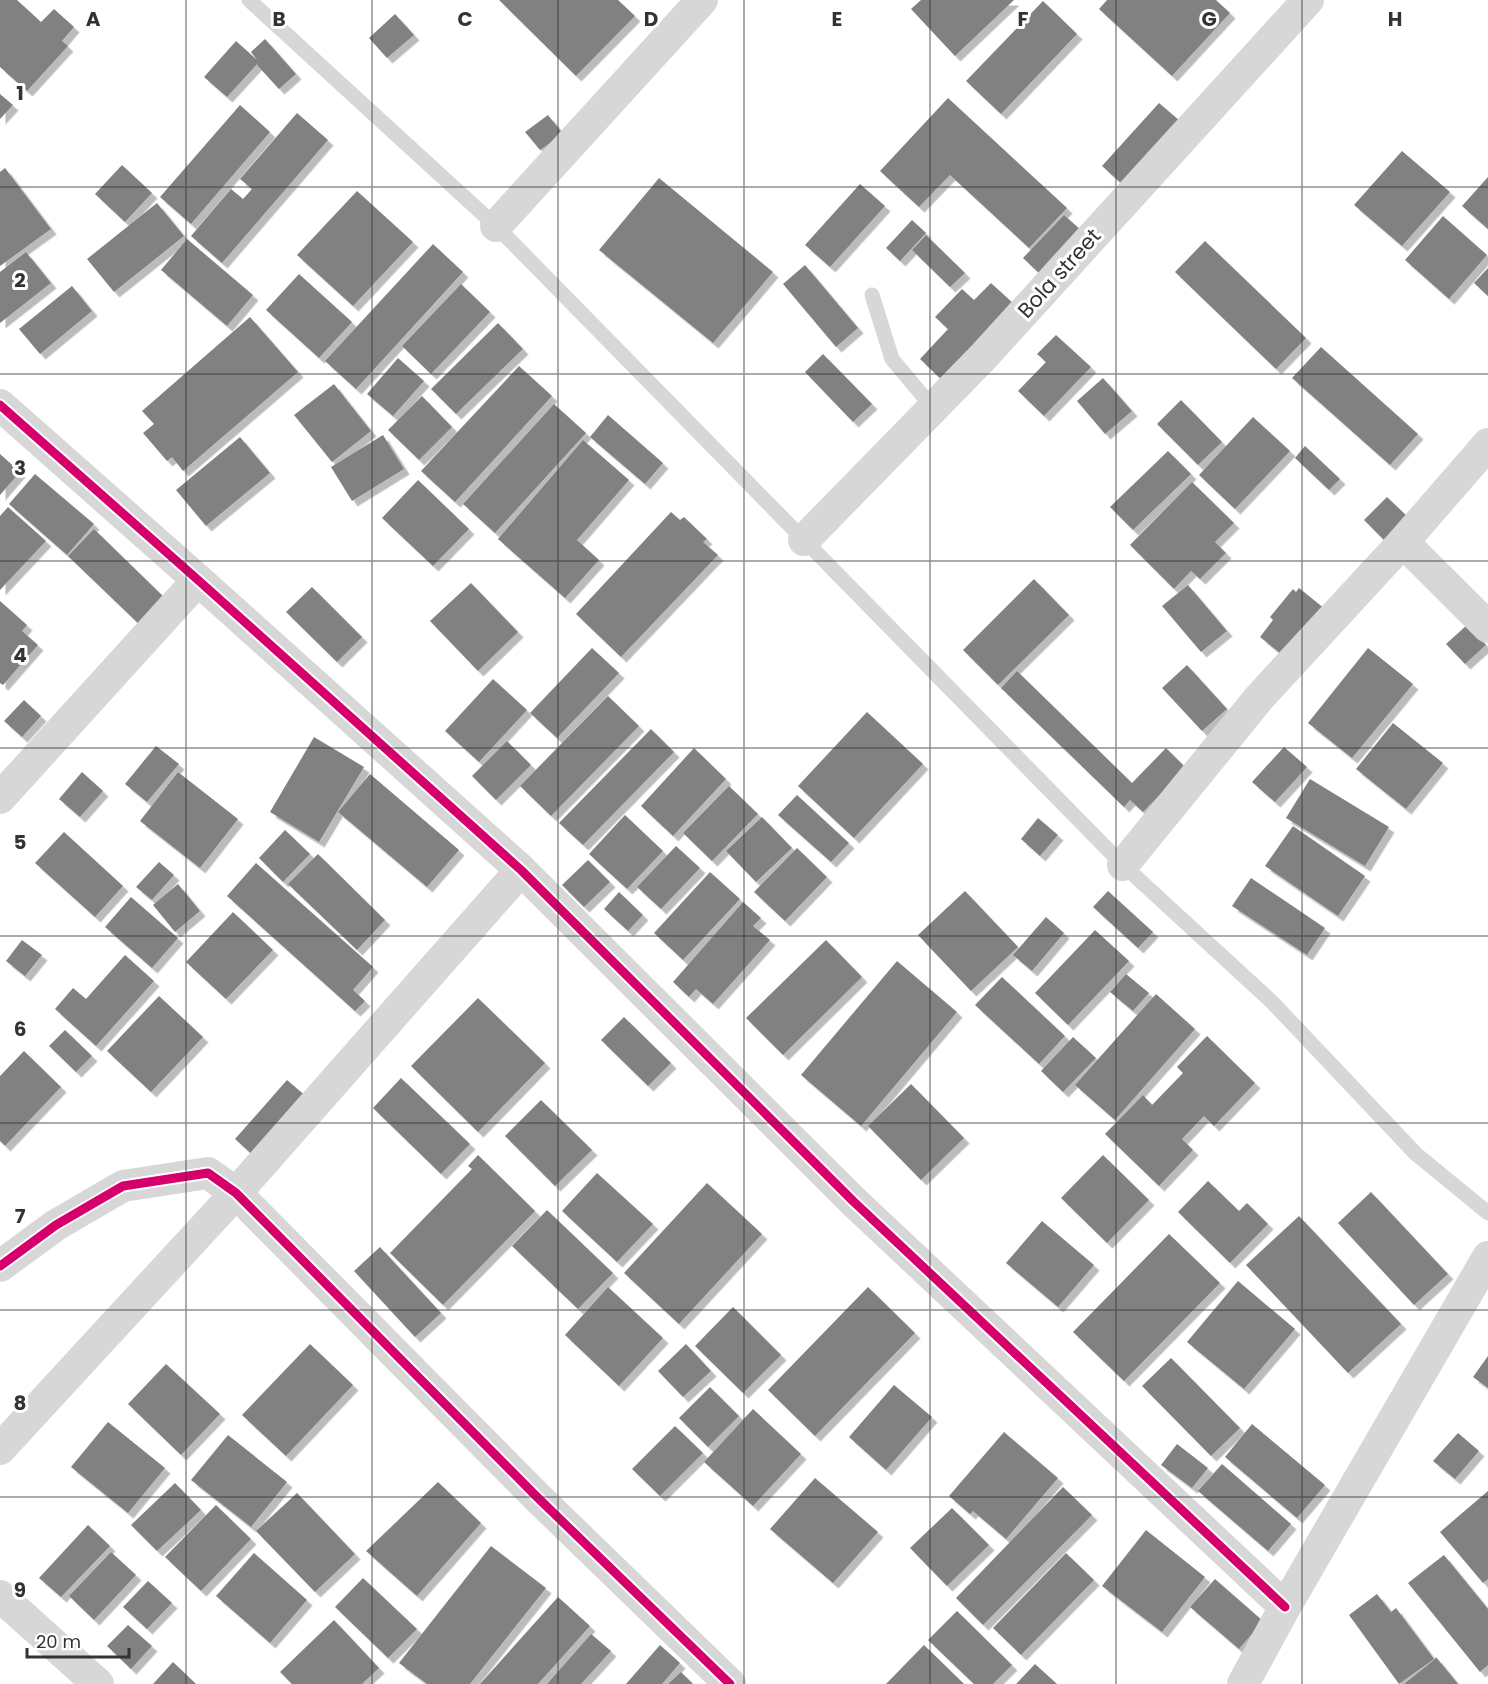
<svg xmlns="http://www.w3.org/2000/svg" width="1488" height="1684" viewBox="0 0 1488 1684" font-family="Poppins,sans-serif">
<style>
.building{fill:#818181;filter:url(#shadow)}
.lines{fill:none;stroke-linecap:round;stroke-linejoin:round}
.service{stroke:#d7d7d7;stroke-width:15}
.minor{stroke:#d7d7d7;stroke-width:32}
.cycleway-casing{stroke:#fff;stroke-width:13}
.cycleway{stroke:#d6006c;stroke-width:9}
.grid{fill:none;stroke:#333;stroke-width:1.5;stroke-opacity:0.55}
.labels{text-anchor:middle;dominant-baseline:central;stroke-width:6;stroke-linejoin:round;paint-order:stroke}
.street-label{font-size:21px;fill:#333;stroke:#fff}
.grid-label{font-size:20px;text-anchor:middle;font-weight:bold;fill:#333;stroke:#fff;stroke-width:6;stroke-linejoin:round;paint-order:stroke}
</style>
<defs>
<filter id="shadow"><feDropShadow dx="5.5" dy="5.5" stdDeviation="0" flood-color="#0004"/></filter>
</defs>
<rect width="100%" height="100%" fill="#fff"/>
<g class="building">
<polygon points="0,0 17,0 41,22 54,9 74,27 62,41 68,46 27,91 0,67"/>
<polygon points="499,0 618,0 635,16 576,76"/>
<polygon points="921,0 1014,0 955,56 911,9"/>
<polygon points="1107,0 1216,0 1230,13 1172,76 1099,9"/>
<polygon points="1043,1 1077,34 1001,114 966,81"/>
<polygon points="395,14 414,35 387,58 369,38"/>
<polygon points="265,39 296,74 279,89 257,65 259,62 227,97 204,77 236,41 257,60 251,52"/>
<polygon points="0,94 13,105 0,119"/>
<polygon points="948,98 1067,208 1029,248 950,175 919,207 880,171"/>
<polygon points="1159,103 1180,121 1122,184 1102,166"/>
<polygon points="240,105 270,132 191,224 160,197"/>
<polygon points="297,113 328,140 222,263 191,236 231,189 243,199 252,189 240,179"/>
<polygon points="548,115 563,134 540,150 525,132"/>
<polygon points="1402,151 1450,192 1402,246 1354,205"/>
<polygon points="122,165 152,193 125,222 95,194"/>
<polygon points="5,168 51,229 0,266 0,172"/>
<polygon points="1488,177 1488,229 1462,206"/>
<polygon points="659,178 773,272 713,343 599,250"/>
<polygon points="860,184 885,206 830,267 805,245"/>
<polygon points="357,191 413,242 353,306 297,255"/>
<polygon points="157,203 184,236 114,292 87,259"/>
<polygon points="1064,215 1082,231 1040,274 1023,258"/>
<polygon points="1443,216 1487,255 1449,299 1405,260"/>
<polygon points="912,220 926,233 900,261 886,248"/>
<polygon points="926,235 965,273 950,287 912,250"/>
<polygon points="187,239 253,295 227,326 161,270"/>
<polygon points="1205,241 1306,338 1276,369 1175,272"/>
<polygon points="433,244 463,272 356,389 325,361"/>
<polygon points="26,252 51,283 0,323 0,272"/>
<polygon points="805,265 858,328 836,347 783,284"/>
<polygon points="1488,268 1488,296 1474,283"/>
<polygon points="299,274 352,322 319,358 266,310"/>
<polygon points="991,283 1015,305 943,381 920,359 948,329 935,317 962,289 974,300"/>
<polygon points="461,284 490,312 431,374 402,346"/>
<polygon points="72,286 92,311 40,354 19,329"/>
<polygon points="250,317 298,372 183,471 172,457 167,461 143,433 154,424 142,411"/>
<polygon points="498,323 523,349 456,414 431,389"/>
<polygon points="1056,335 1091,367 1044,416 1018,391 1046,362 1037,354"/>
<polygon points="1321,347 1418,434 1390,465 1292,378"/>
<polygon points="823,354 872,404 853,422 805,372"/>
<polygon points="398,358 424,381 393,416 367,394"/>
<polygon points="519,366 552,396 455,502 421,471"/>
<polygon points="1103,378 1132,411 1105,434 1077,401"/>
<polygon points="334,384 371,431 332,462 294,415"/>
<polygon points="422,396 452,427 419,460 388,430"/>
<polygon points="1181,400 1222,442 1198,465 1157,424"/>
<polygon points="554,404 586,433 495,533 463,504"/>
<polygon points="608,415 663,463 645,484 590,437"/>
<polygon points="1253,417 1290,451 1235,509 1199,475"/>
<polygon points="383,435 404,469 352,501 331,467"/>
<polygon points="240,437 270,473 206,526 176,490"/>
<polygon points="583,440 629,480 577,540 599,560 565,598 498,539"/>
<polygon points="1305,446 1340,479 1329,490 1295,458"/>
<polygon points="1168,451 1191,474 1133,530 1110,507"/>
<polygon points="0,454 20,472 0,495"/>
<polygon points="35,474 94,524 67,555 9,504"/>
<polygon points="418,480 469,529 433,566 382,518"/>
<polygon points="1192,482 1234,523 1215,542 1226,553 1200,579 1191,571 1174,589 1130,545"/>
<polygon points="1387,497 1410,519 1387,543 1364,520"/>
<polygon points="8,507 46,541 0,590 0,516"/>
<polygon points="671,512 680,520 684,517 707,539 703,542 718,555 621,657 576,614"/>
<polygon points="94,529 168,601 142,627 68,556"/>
<polygon points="1034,579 1069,615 998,685 963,650"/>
<polygon points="471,583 518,632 478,671 430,621"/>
<polygon points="1188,585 1227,631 1201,652 1162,606"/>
<polygon points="312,587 362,637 337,662 286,612"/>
<polygon points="1299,588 1325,609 1285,657 1260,637 1273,620 1270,617 1293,589 1296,592"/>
<polygon points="0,601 27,625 22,631 38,645 3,685 0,683"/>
<polygon points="1467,625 1486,645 1465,664 1446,644"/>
<polygon points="592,648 619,673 557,738 530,713"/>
<polygon points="1368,648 1413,684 1352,758 1308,723"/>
<polygon points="1187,665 1227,709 1202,731 1162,688"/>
<polygon points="1017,671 1132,783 1166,748 1186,768 1143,812 1130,800 1124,807 1001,688"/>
<polygon points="493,679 527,710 479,762 445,731"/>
<polygon points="608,696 639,726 551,816 520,786"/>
<polygon points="24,700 41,716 22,737 4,721"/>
<polygon points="867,712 923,764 854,838 798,786"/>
<polygon points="1393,723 1443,763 1406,809 1356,769"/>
<polygon points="651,729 674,752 583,845 559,823"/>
<polygon points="314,737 364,767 319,842 270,812"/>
<polygon points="507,741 531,765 496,800 472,776"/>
<polygon points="156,746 179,764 147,802 125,784"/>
<polygon points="1284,747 1307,767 1275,802 1252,782"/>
<polygon points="694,748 726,779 673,836 641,806"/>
<polygon points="82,772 103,791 80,817 59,799"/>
<polygon points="178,772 238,819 200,868 140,821"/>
<polygon points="370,774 459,850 427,887 338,812"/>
<polygon points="1310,779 1389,827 1365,866 1286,818"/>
<polygon points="729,786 758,814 712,861 683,833"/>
<polygon points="797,795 849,843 831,862 778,815"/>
<polygon points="625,815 663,851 627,889 589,854"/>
<polygon points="762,817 792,848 756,882 726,851"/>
<polygon points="1038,818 1058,835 1040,856 1021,839"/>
<polygon points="1293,826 1365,876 1338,916 1265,866"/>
<polygon points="285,830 310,854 283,882 259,858"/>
<polygon points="64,832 123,886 95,917 35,863"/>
<polygon points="676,846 700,868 661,909 637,887"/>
<polygon points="797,848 827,877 785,921 754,892"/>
<polygon points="318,854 385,920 357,950 288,884"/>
<polygon points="588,860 610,882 584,907 562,885"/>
<polygon points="159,862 174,875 152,900 136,887"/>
<polygon points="256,863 373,967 353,990 365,1001 355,1011 227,896"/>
<polygon points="710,872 740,899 683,960 654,933"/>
<polygon points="1251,878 1325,928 1307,955 1232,906"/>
<polygon points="178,884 200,911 175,932 153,905"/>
<polygon points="965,891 1018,947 971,991 918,935"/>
<polygon points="1108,891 1153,932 1138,948 1093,907"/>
<polygon points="619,892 643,915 628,931 604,909"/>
<polygon points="131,897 178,938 152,968 105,927"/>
<polygon points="743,902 761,918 753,926 770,940 713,1004 696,989 689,997 673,982"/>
<polygon points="233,912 273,950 226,999 186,962"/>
<polygon points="1046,917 1064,933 1032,971 1013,955"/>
<polygon points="1095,930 1129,961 1068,1025 1035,993"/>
<polygon points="22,940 42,955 25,976 6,961"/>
<polygon points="826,940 862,977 783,1055 746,1018"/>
<polygon points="125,955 154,981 96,1046 55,1009 73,988 86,999"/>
<polygon points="897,961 957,1012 861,1126 801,1075"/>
<polygon points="1126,974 1149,993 1133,1011 1110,992"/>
<polygon points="1002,977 1065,1036 1039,1064 975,1005"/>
<polygon points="1156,994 1195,1029 1115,1120 1075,1085"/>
<polygon points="159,996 203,1037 151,1092 107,1051"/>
<polygon points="478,998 545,1063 478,1132 411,1066"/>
<polygon points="624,1017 671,1063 648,1086 601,1040"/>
<polygon points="65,1030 92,1056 76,1072 49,1046"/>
<polygon points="1207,1036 1255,1083 1214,1126 1204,1116 1182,1139 1193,1150 1159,1186 1105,1134 1143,1095 1152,1105 1183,1073 1177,1067"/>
<polygon points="1073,1037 1096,1058 1063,1092 1041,1071"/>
<polygon points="24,1051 61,1087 5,1146 0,1141 0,1076"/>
<polygon points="401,1078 470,1144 441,1174 373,1108"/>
<polygon points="287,1080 308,1098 255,1157 235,1139"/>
<polygon points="911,1084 964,1138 921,1180 868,1126"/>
<polygon points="541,1100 592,1150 555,1186 505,1136"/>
<polygon points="478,1155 535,1211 443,1305 390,1253 472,1169 468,1166"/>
<polygon points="1103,1155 1149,1200 1107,1243 1061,1198"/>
<polygon points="597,1173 653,1224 617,1262 562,1211"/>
<polygon points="1208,1181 1239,1211 1247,1203 1268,1224 1230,1263 1178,1212"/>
<polygon points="707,1183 762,1234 679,1324 624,1273"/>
<polygon points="1371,1192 1448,1274 1414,1305 1338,1223"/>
<polygon points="547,1210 613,1273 578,1309 512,1246"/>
<polygon points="1299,1216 1401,1324 1348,1373 1246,1265"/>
<polygon points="1042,1221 1094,1265 1058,1307 1006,1263"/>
<polygon points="1169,1234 1220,1283 1124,1381 1073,1332"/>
<polygon points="380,1247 441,1313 415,1337 354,1271"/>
<polygon points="1238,1281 1295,1329 1244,1389 1187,1342"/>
<polygon points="608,1287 663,1338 619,1386 565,1335"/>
<polygon points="868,1287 915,1333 815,1436 768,1390"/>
<polygon points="733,1307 781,1355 743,1393 695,1346"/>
<polygon points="310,1344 353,1385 286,1456 242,1415"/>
<polygon points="686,1344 711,1371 683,1397 658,1371"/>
<polygon points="1488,1356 1488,1388 1473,1377"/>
<polygon points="1171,1358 1240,1428 1211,1456 1142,1386"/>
<polygon points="166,1364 220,1414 181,1455 128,1404"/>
<polygon points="894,1385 932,1417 886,1470 849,1437"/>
<polygon points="710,1387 739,1416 708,1447 679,1418"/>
<polygon points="753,1409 801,1454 753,1506 704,1462"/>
<polygon points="108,1422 165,1468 128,1513 71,1467"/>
<polygon points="1252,1424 1325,1485 1297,1518 1225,1457"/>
<polygon points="675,1426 703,1453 660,1496 632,1469"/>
<polygon points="1004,1432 1058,1478 1006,1539 973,1511 970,1514 949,1496"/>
<polygon points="1458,1433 1479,1451 1455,1479 1433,1461"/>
<polygon points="228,1435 287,1482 251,1527 191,1480"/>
<polygon points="1177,1444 1208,1468 1192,1488 1161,1465"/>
<polygon points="1222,1464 1291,1524 1268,1551 1198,1491"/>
<polygon points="815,1478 878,1532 833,1583 770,1529"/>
<polygon points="438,1482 481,1523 417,1596 366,1551"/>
<polygon points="175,1483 201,1510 157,1551 131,1525"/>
<polygon points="1063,1487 1092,1515 983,1625 956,1598"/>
<polygon points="1488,1491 1488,1579 1483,1583 1440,1532"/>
<polygon points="297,1493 355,1554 315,1592 256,1531"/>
<polygon points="216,1505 251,1539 201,1591 165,1557"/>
<polygon points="952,1508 989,1545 947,1586 910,1548"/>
<polygon points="88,1525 110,1546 61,1597 39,1578"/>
<polygon points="1146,1530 1205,1577 1162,1632 1102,1586"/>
<polygon points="491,1546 546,1588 470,1684 427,1684 399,1663"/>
<polygon points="111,1552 136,1575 94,1620 69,1596"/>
<polygon points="254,1553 307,1600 270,1643 216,1596"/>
<polygon points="1066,1553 1094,1580 1021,1655 993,1628"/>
<polygon points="1444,1555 1488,1609 1488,1665 1480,1672 1408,1583"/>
<polygon points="363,1578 417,1629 388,1658 335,1607"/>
<polygon points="1215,1579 1263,1621 1239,1649 1190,1607"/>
<polygon points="148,1581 172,1603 147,1629 123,1607"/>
<polygon points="1377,1594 1391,1612 1396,1608 1434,1659 1399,1684 1349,1615"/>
<polygon points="558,1597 590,1626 538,1684 480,1684"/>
<polygon points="957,1611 1012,1665 993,1684 974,1684 928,1640"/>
<polygon points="334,1620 379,1668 362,1684 292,1684 280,1672"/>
<polygon points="128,1625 152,1646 131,1669 107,1646"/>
<polygon points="591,1634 611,1651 581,1684 547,1684"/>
<polygon points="660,1645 680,1663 662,1684 626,1684"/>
<polygon points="924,1645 964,1684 886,1684"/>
<polygon points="1436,1657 1458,1684 1404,1684 1435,1659"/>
<polygon points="173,1662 196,1684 153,1684"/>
<polygon points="1035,1664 1057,1684 1016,1684"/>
<polygon points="681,1672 693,1684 668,1684"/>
</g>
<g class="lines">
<g class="service">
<polyline points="249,0 496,226 1123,865 1272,1002 1416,1154 1488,1213"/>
<polyline points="872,295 892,359 933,408"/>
</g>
<g class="minor">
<polyline points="496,226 702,0"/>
<polyline points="0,405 198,580 521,870 853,1201 1285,1607"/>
<polyline points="804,540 982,358 1308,0"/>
<polyline points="1403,542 1488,627"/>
<polyline points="0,798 198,580"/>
<polyline points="1123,865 1259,698 1403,542 1488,444"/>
<polyline points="0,1266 56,1225 123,1186 208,1173 236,1193 536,1496 730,1684"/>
<polyline points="0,1449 236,1193 521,870"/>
<polyline points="0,1596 98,1684"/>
<polyline points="1243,1684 1285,1607 1488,1257"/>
</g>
<g class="cycleway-casing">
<g id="cycleway">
<polyline points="0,405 198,580 521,870 853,1201 1285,1607"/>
<polyline points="0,1266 56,1225 123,1186 208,1173 236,1193 536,1496 730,1684"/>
</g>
</g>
<use href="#cycleway" class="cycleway"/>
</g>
<path class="grid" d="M186,0V1684M372,0V1684M558,0V1684M744,0V1684M930,0V1684M1116,0V1684M1302,0V1684M0,187H1488M0,374H1488M0,561H1488M0,748H1488M0,936H1488M0,1123H1488M0,1310H1488M0,1497H1488"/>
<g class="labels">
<g class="street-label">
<text transform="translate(1059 273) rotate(-48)">Bola street</text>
</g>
</g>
<g class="grid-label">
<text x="93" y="26">A</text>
<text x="279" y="26">B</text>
<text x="465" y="26">C</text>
<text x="651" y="26">D</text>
<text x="837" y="26">E</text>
<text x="1023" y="26">F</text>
<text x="1209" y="26">G</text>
<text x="1395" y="26">H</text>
<text x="20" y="100">1</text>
<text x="20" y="287">2</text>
<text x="20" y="475">3</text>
<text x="20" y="662">4</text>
<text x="20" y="849">5</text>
<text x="20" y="1036">6</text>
<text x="20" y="1223">7</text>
<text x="20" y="1410">8</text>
<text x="20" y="1597">9</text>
</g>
<path d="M27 1648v9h102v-9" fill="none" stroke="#333333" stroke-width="3"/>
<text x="36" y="1648" font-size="18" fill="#333333" stroke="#ffffff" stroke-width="4.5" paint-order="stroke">20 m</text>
</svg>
